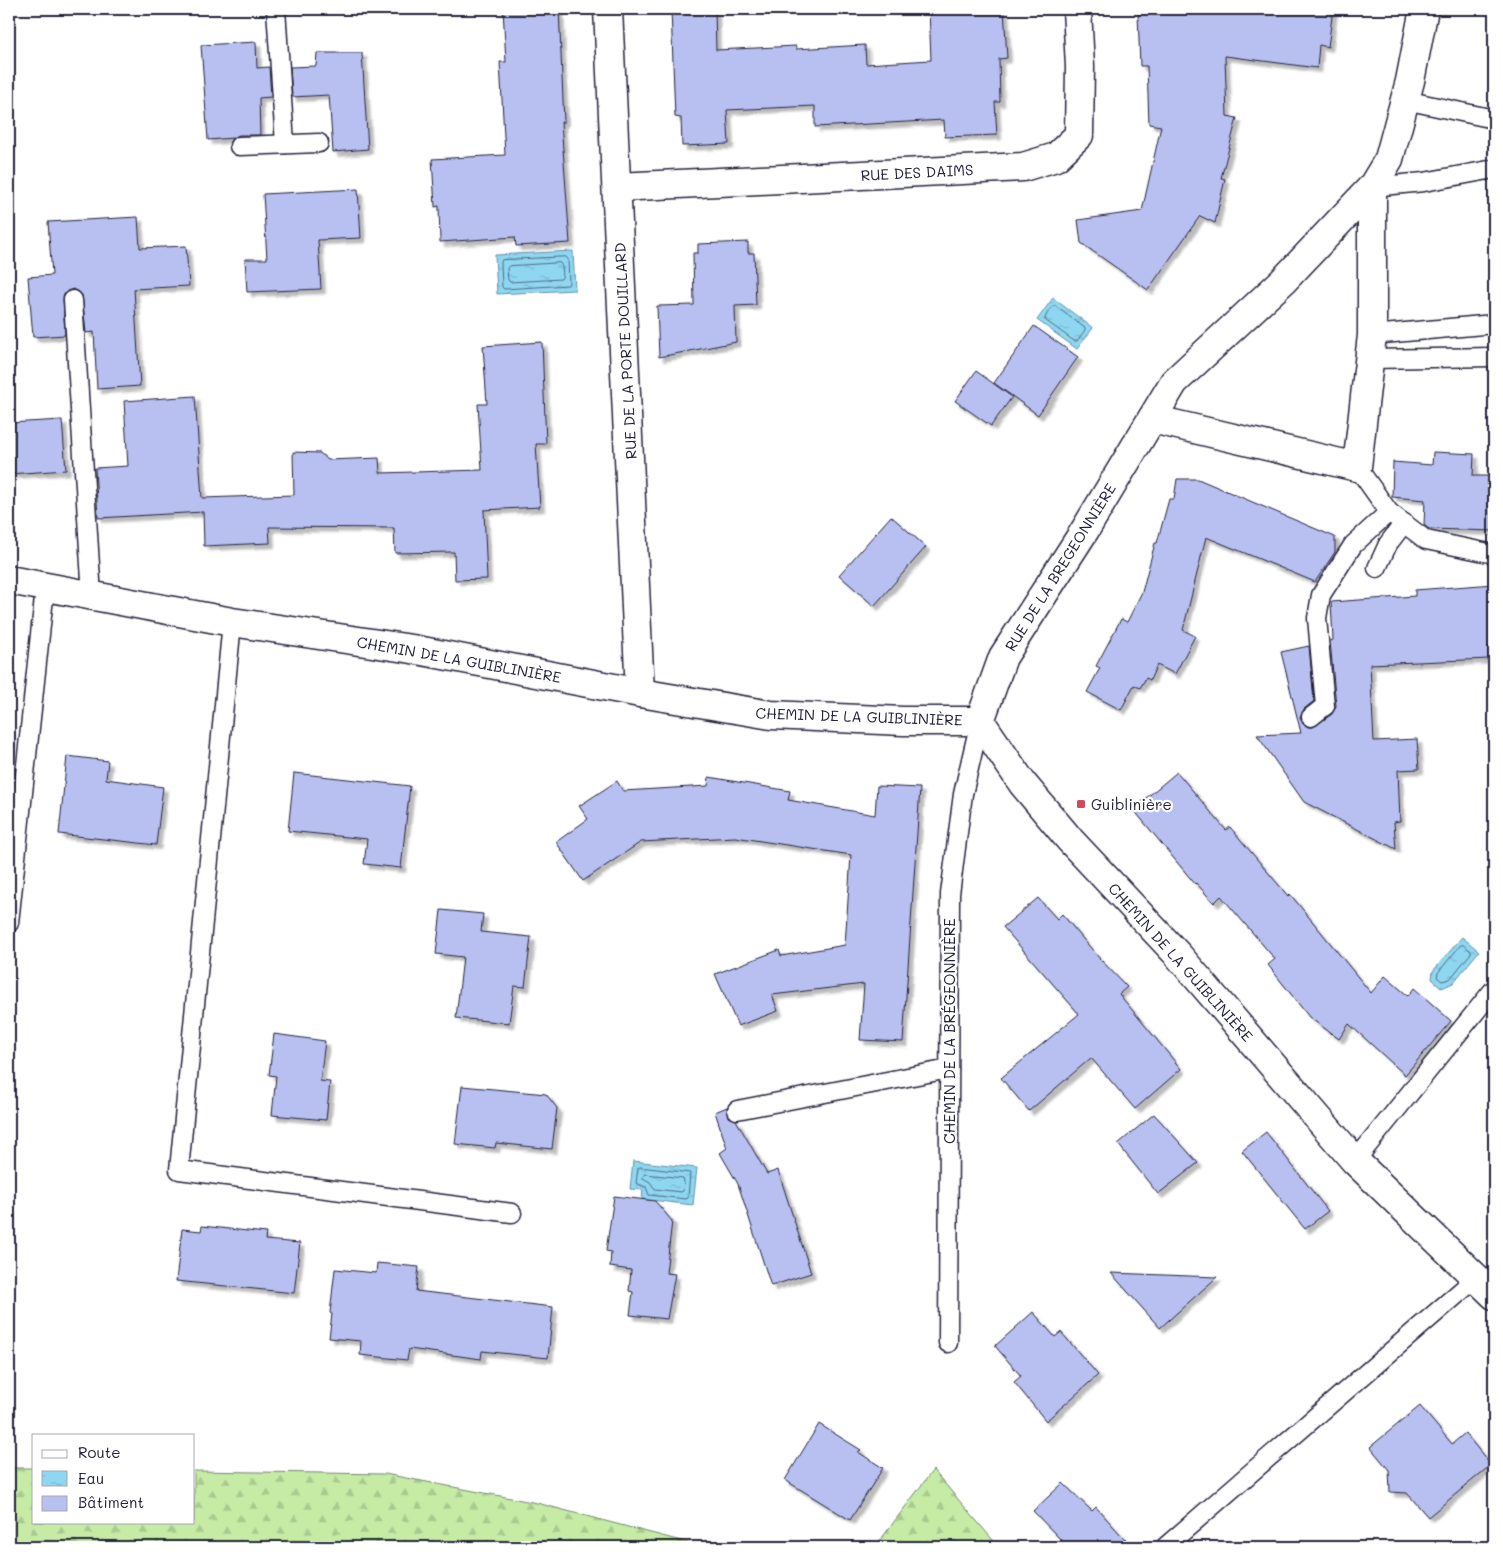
<svg xmlns="http://www.w3.org/2000/svg" width="1503" height="1556" viewBox="0 0 1503 1556" font-family="Mali,sans-serif">
<style>
.forest{fill:url(#forest-firs);stroke:#748670}
.water{fill:url(#water-ripples);stroke:#638fa8}
.lines{fill:none;stroke-linecap:round;stroke-linejoin:round}
.shore{stroke:#4e6a84;stroke-width:1}
.building{fill:#b8c0f1;stroke:#22223b;filter:url(#shadow)}
.service-casing{stroke:#22223b;stroke-width:21}
.minor-casing{stroke:#22223b;stroke-width:31}
.service{stroke:#fff;stroke-width:18}
.minor{stroke:#fff;stroke-width:28}
.poi-dot{fill:#d1495b;stroke:#fff;stroke-width:2}
.labels{text-anchor:middle;dominant-baseline:central;stroke-width:4.5;stroke-linejoin:round;paint-order:stroke}
.street-label{font-size:15px;fill:#22223b;stroke:#fff}
.poi-label{font-size:15px;fill:#22223b;stroke:#fff;text-anchor:start}
</style>
<defs>
<pattern id="forest-firs" width="22" height="20" patternUnits="userSpaceOnUse" patternTransform="scale(1.25)"><rect width="22" height="20" fill="#c5eba5"/><path d="M5 1l3.5 6h-7zM16 11l3.5 6h-7z" fill="#a9c98f"/></pattern>
<pattern id="water-ripples" width="26" height="14" patternUnits="userSpaceOnUse" patternTransform="scale(1.25)"><rect width="26" height="14" fill="#8fd7f1"/><path d="M2 4q2-2 4 0t4 0M15 11q2-2 4 0t4 0" fill="none" stroke="#7bb8d0"/></pattern>
<filter id="shadow"><feDropShadow dx="4.5" dy="4.5" stdDeviation="1" flood-color="#0004"/></filter>
</defs>
<rect width="100%" height="100%" fill="#fff"/>
<filter id="ink" filterUnits="userSpaceOnUse"><feTurbulence type="fractalNoise" baseFrequency=".02" numOctaves="2"/><feDisplacementMap in="SourceGraphic" scale="10" xChannelSelector="R" yChannelSelector="G"/><feConvolveMatrix kernelMatrix="1 2 1 2 8 2 1 2 1" color-interpolation-filters="sRGB"/></filter>
<g filter="url(#ink)">
<g class="forest">
<polygon points="9,1468 34,1468 34,1522 194,1522 194,1471 385,1474 537,1503 704,1547 9,1547"/>
<polygon points="933,1470 999,1547 875,1547"/>
</g>
<g class="water">
<polygon points="573,251 575,290 497,294 495,255"/>
<polygon points="1053,298 1093,328 1077,349 1037,320"/>
<polygon points="1462,937 1479,951 1453,983 1442,988 1432,979 1433,971"/>
<polygon points="633,1161 697,1168 693,1205 642,1199 643,1190 630,1189"/>
</g>
<g class="lines">
<g class="shore">
<polygon points="566,257 568,259 569,283 568,285 504,289 502,287 501,262 502,260"/>
<path d="M560,263C563,266 564,276 561,279L510,282L508,280L507,268L509,266Z"/>
<path d="M1055,306L1085,328V330L1077,341H1074L1045,320C1045,315 1051,307 1055,306Z"/>
<polygon points="1461,945 1464,945 1471,951 1471,953 1450,979 1442,981 1437,977 1438,973"/>
<polygon points="640,1167 690,1173 688,1198 686,1199 649,1195 646,1187 636,1183 638,1169"/>
<polygon points="645,1174 683,1178 684,1181 683,1191 681,1192 655,1189 650,1182 643,1178"/>
</g>
</g>
<g class="building">
<polygon points="503,9 559,9 564,122 561,122 570,243 516,246 515,237 440,242 439,206 435,207 432,159 505,155 500,62 506,62"/>
<polygon points="671,9 715,9 716,50 796,46 796,49 865,45 866,64 931,60 929,9 1004,9 1007,58 999,59 1000,102 995,102 997,135 945,137 944,120 815,127 815,106 727,110 729,144 682,146 681,118 675,117"/>
<polygon points="1141,9 1333,9 1328,47 1319,45 1317,68 1225,56 1227,116 1237,118 1221,178 1225,179 1215,223 1200,216 1148,290 1081,243 1078,220 1142,211 1161,126 1149,124 1147,66 1140,66 1138,14 1141,14"/>
<polygon points="256,42 257,68 269,67 271,97 259,98 260,135 239,135 233,138 208,140 201,45"/>
<polygon points="317,53 362,53 368,149 333,152 329,95 292,97 290,67 316,66"/>
<polygon points="358,189 361,238 318,240 321,289 247,292 245,259 267,259 263,194"/>
<polygon points="138,217 140,248 186,246 189,286 134,289 140,386 97,389 94,332 86,333 82,295 78,291 73,289 67,291 63,296 65,335 33,337 28,277 52,275 48,222"/>
<polygon points="748,242 748,253 754,253 756,305 735,306 736,342 659,357 657,306 694,305 693,253 698,253 698,244"/>
<polygon points="1034,326 1078,357 1038,415 994,383"/>
<polygon points="542,342 546,444 536,444 540,507 484,510 487,579 455,580 454,552 395,553 394,528 269,527 270,543 204,546 203,512 98,518 95,468 128,466 124,401 195,396 202,498 294,495 293,452 320,453 328,460 379,458 380,473 482,470 478,404 487,404 483,346"/>
<polygon points="976,371 1012,397 991,426 955,401"/>
<polygon points="62,420 66,470 9,474 9,423"/>
<polygon points="1433,452 1474,454 1473,476 1494,476 1494,531 1429,529 1424,525 1425,500 1392,497 1393,462 1432,465"/>
<polygon points="1177,479 1198,479 1335,537 1335,552 1315,582 1206,537 1183,630 1195,636 1175,674 1157,665 1150,680 1146,678 1140,688 1134,685 1121,710 1087,692 1100,668 1096,666 1121,619 1127,622 1142,592 1155,543 1157,543 1169,499 1174,499"/>
<polygon points="891,516 926,547 874,606 839,575"/>
<polygon points="1494,584 1494,646 1489,646 1489,659 1370,664 1374,741 1417,739 1419,769 1398,770 1400,821 1394,822 1396,849 1304,802 1257,735 1301,733 1281,652 1309,646 1314,701 1304,709 1300,718 1303,724 1308,727 1313,727 1332,714 1336,706 1330,641 1333,640 1331,602 1415,596 1415,590"/>
<polygon points="67,756 108,761 106,779 163,787 156,845 59,834"/>
<polygon points="1177,772 1226,830 1230,827 1288,896 1290,894 1371,993 1385,976 1408,996 1414,988 1451,1021 1405,1075 1349,1024 1339,1039 1309,1017 1268,965 1275,959 1221,896 1214,903 1196,883 1195,884 1133,809"/>
<polygon points="294,773 410,786 401,868 364,864 367,839 288,831"/>
<polygon points="709,777 790,791 788,800 875,815 877,786 920,788 903,1042 860,1040 864,984 772,995 778,1011 738,1026 715,974 779,950 781,956 845,945 851,855 735,837 641,842 583,881 556,842 588,819 579,806 617,781 623,791 708,786"/>
<polygon points="1038,898 1057,919 1062,914 1100,959 1127,987 1119,994 1181,1069 1135,1109 1091,1058 1029,1111 1001,1078 1079,1014 1003,927"/>
<polygon points="441,910 483,914 481,932 531,937 525,987 514,986 509,1023 456,1018 463,957 436,954"/>
<polygon points="274,1034 325,1041 320,1081 330,1082 326,1120 272,1115 276,1076 269,1075"/>
<polygon points="462,1086 546,1094 557,1108 552,1149 496,1143 495,1148 455,1144"/>
<polygon points="727,1107 729,1117 736,1120 767,1174 778,1170 811,1273 771,1286 738,1184 720,1153 727,1148 715,1112"/>
<polygon points="1154,1114 1198,1163 1158,1194 1118,1144"/>
<polygon points="1266,1132 1328,1211 1305,1229 1242,1151"/>
<polygon points="614,1196 655,1201 672,1221 666,1273 675,1274 667,1319 630,1315 633,1292 629,1291 631,1270 610,1267 611,1252 606,1251"/>
<polygon points="202,1226 266,1233 265,1240 300,1243 294,1293 176,1281 182,1229 201,1231"/>
<polygon points="377,1263 419,1267 416,1291 553,1307 548,1358 482,1351 481,1359 409,1349 407,1360 360,1355 361,1341 329,1338 332,1314 330,1313 335,1269 376,1273"/>
<polygon points="1111,1273 1217,1277 1160,1328"/>
<polygon points="1033,1312 1055,1337 1061,1332 1098,1375 1046,1421 1014,1382 1021,1376 995,1346"/>
<polygon points="1420,1406 1452,1444 1465,1433 1491,1465 1428,1517 1407,1493 1390,1492 1389,1470 1370,1447"/>
<polygon points="819,1424 861,1450 858,1452 883,1468 850,1520 785,1480"/>
<polygon points="1063,1483 1092,1511 1096,1507 1132,1547 1060,1547 1064,1543 1033,1511"/>
</g>
<g class="lines">
<g class="service-casing">
<g id="service">
<polyline points="276,9 285,144"/>
<polyline points="1405,100 1494,119"/>
<polyline points="239,146 319,143"/>
<polyline points="1372,187 1424,182 1494,169"/>
<polyline points="73,300 92,596"/>
<polyline points="1372,335 1494,324"/>
<polyline points="1370,359 1494,357"/>
<polyline points="1357,467 1389,512 1426,540 1494,554"/>
<polyline points="1377,568 1388,544 1404,523"/>
<polyline points="232,622 179,1170 512,1213"/>
<polyline points="1311,717 1325,706 1317,618 1321,595 1353,545 1389,512"/>
<polyline points="9,923 45,588"/>
<polyline points="737,1110 949,1069"/>
<polyline points="1355,1161 1494,989"/>
<polyline points="948,1343 950,894 963,794 980,721"/>
<polyline points="1165,1547 1476,1278"/>
</g>
</g>
<g class="minor-casing">
<g id="minor">
<polyline points="608,9 640,693"/>
<polyline points="617,187 1023,167 1056,157 1079,135 1080,67 1077,9"/>
<polyline points="1152,419 1357,467 1372,335 1372,187"/>
<polyline points="9,580 232,622 412,649 640,693 771,715 903,721 980,721 1023,784 1070,840 1177,954 1355,1161 1494,1295"/>
<polyline points="980,721 1003,657 1085,530 1174,382 1283,281 1372,187 1389,159 1410,81 1424,9"/>
</g>
</g>
<use href="#service" class="service"/>
<use href="#minor" class="minor"/>
</g>
</g>
<rect class="poi-dot" x="1076" y="799" width="10" height="10" rx="2.5"/>
<g class="labels">
<g class="street-label">
<text transform="translate(917 172) rotate(-3)">RUE DES DAIMS</text>
<text transform="translate(625 351) rotate(-93)">RUE DE LA PORTE DOUILLARD</text>
<text transform="translate(1060 567) rotate(-58)">RUE DE LA BREGEONNIÈRE</text>
<text transform="translate(459 659) rotate(10)">CHEMIN DE LA GUIBLINIÈRE</text>
<text transform="translate(859 716) rotate(2)">CHEMIN DE LA GUIBLINIÈRE</text>
<text transform="translate(1181 962) rotate(48)">CHEMIN DE LA GUIBLINIÈRE</text>
<text transform="translate(949 1031) rotate(-90)">CHEMIN DE LA BRÉGEONNIÈRE</text>
</g>
<g class="poi-label">
<text x="1091" y="804">Guiblinière</text>
</g>
</g>
<rect width="1503" height="1556" fill="none" stroke="#fff" stroke-width="30"/>
<rect x="15" y="15" width="1473" height="1526" fill="none" stroke="#22223b" stroke-width="2" filter="url(#ink)"/>
<rect x="32" y="1434" width="162" height="90" fill="#ffffff" stroke="#a7a7b1"/>
<rect x="42" y="1450" width="25" height="8" fill="#ffffff" stroke="#a7a7b1"/>
<text x="78" y="1458" font-size="15" fill="#22223b">Route</text>
<rect x="42" y="1471" width="25" height="15" fill="url(#water-ripples)" stroke="#a7a7b1"/>
<text x="78" y="1484" font-size="15" fill="#22223b">Eau</text>
<rect x="42" y="1496" width="25" height="15" fill="#b8c0f1" stroke="#a7a7b1"/>
<text x="78" y="1508" font-size="15" fill="#22223b">Bâtiment</text>
</svg>
